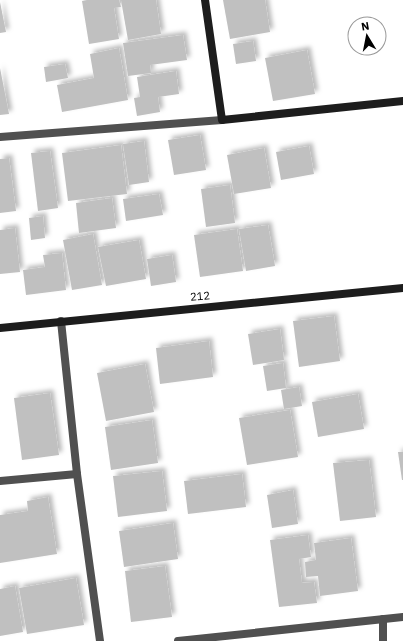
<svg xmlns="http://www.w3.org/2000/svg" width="403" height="641" viewBox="0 0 403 641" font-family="'IBM Plex Sans',sans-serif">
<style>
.building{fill:#c0c0c0;filter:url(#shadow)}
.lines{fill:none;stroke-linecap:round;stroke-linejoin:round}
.lane{stroke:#505050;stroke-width:8}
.street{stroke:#505050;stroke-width:8}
.secondary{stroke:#1d1d1d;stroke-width:8}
.labels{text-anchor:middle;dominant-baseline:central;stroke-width:4;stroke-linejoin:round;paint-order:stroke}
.street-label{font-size:11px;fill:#000;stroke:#fff}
</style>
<defs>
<filter id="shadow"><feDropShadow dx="3.5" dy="-3.5" stdDeviation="2" flood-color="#0004"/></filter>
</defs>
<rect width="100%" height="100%" fill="#fff"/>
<g class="building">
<polygon points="87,0 119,0 121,7 114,8 119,39 89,44 82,1"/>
<polygon points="121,0 156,0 161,34 128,40"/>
<polygon points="223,0 265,0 270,32 230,39"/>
<polygon points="0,2 6,32 0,33"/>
<polygon points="183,35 187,60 150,65 151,73 128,76 123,43"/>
<polygon points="253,41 256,61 236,64 233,44"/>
<polygon points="119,48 128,100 62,112 57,85 94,78 90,54"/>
<polygon points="307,50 315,94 273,101 265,58"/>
<polygon points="65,64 68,78 46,82 44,67"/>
<polygon points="0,68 9,114 0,115"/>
<polygon points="176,71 179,94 158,97 160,112 137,116 134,98 140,97 137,77"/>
<polygon points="200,135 206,170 174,175 168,140"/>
<polygon points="144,141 149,182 129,185 123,144"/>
<polygon points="121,145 127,194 68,201 62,153"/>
<polygon points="309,146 314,174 281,180 276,152"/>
<polygon points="264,148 271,188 234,194 227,155"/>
<polygon points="50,151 58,208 38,211 31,153"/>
<polygon points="9,158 16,211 0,213 0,159"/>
<polygon points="230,185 235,223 206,227 201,189"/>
<polygon points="159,194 163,215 126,221 123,199"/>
<polygon points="112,198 116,228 79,233 76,203"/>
<polygon points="43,216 45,238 31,240 29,218"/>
<polygon points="268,225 275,266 246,271 239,229"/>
<polygon points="15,228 20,272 0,274 0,230"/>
<polygon points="237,229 243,271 200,277 194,235"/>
<polygon points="93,234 102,285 72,290 63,240"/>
<polygon points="139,240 146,279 106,286 98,247"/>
<polygon points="62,253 66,290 26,295 23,270 45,267 43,255"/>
<polygon points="172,255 176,282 151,286 147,259"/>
<polygon points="334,316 340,361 299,367 293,321"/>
<polygon points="280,329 284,360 253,365 248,334"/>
<polygon points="209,341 213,377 160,384 156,348"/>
<polygon points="283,363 286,388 267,391 263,366"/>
<polygon points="145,364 154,412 106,421 97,373"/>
<polygon points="299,387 302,406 284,409 281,390"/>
<polygon points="50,393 59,455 22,460 14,398"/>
<polygon points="358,394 364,429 318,437 312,402"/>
<polygon points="290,410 298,457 247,465 239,418"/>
<polygon points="152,420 158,463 111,470 105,427"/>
<polygon points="398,452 403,452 403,480 402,480"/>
<polygon points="369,460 376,517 340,521 333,463"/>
<polygon points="162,471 167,511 118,517 113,476"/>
<polygon points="242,474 246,507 188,514 184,481"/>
<polygon points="293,490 298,524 272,528 267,495"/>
<polygon points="48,497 57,554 0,563 0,515 28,511 27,501"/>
<polygon points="173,523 178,559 124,567 119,531"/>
<polygon points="308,535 311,557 299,559 302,583 314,582 317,603 279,607 270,540"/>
<polygon points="351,538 358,591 320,596 318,576 306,577 305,562 316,560 314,543"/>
<polygon points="165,566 172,617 131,622 125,571"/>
<polygon points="76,578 84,625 27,634 19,588"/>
<polygon points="15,586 23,632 0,636 0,589"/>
</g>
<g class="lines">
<polyline class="lane" points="383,641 383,619"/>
<g class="street">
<polyline points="0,137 222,120"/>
<polyline points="61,321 77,474 100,641"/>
<polyline points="0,481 77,474"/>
<polyline points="178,641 403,617"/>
</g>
<g class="secondary">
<polyline points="205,0 222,120 403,101"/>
<polyline points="0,328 403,288"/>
</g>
</g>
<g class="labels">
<g class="street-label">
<text transform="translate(200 296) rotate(-5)">212</text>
</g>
</g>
<g transform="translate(367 36) rotate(350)"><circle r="19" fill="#ffffff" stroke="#999999"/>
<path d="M0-3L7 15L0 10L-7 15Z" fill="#000000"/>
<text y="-6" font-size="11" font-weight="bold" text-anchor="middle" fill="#000000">N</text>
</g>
</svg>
